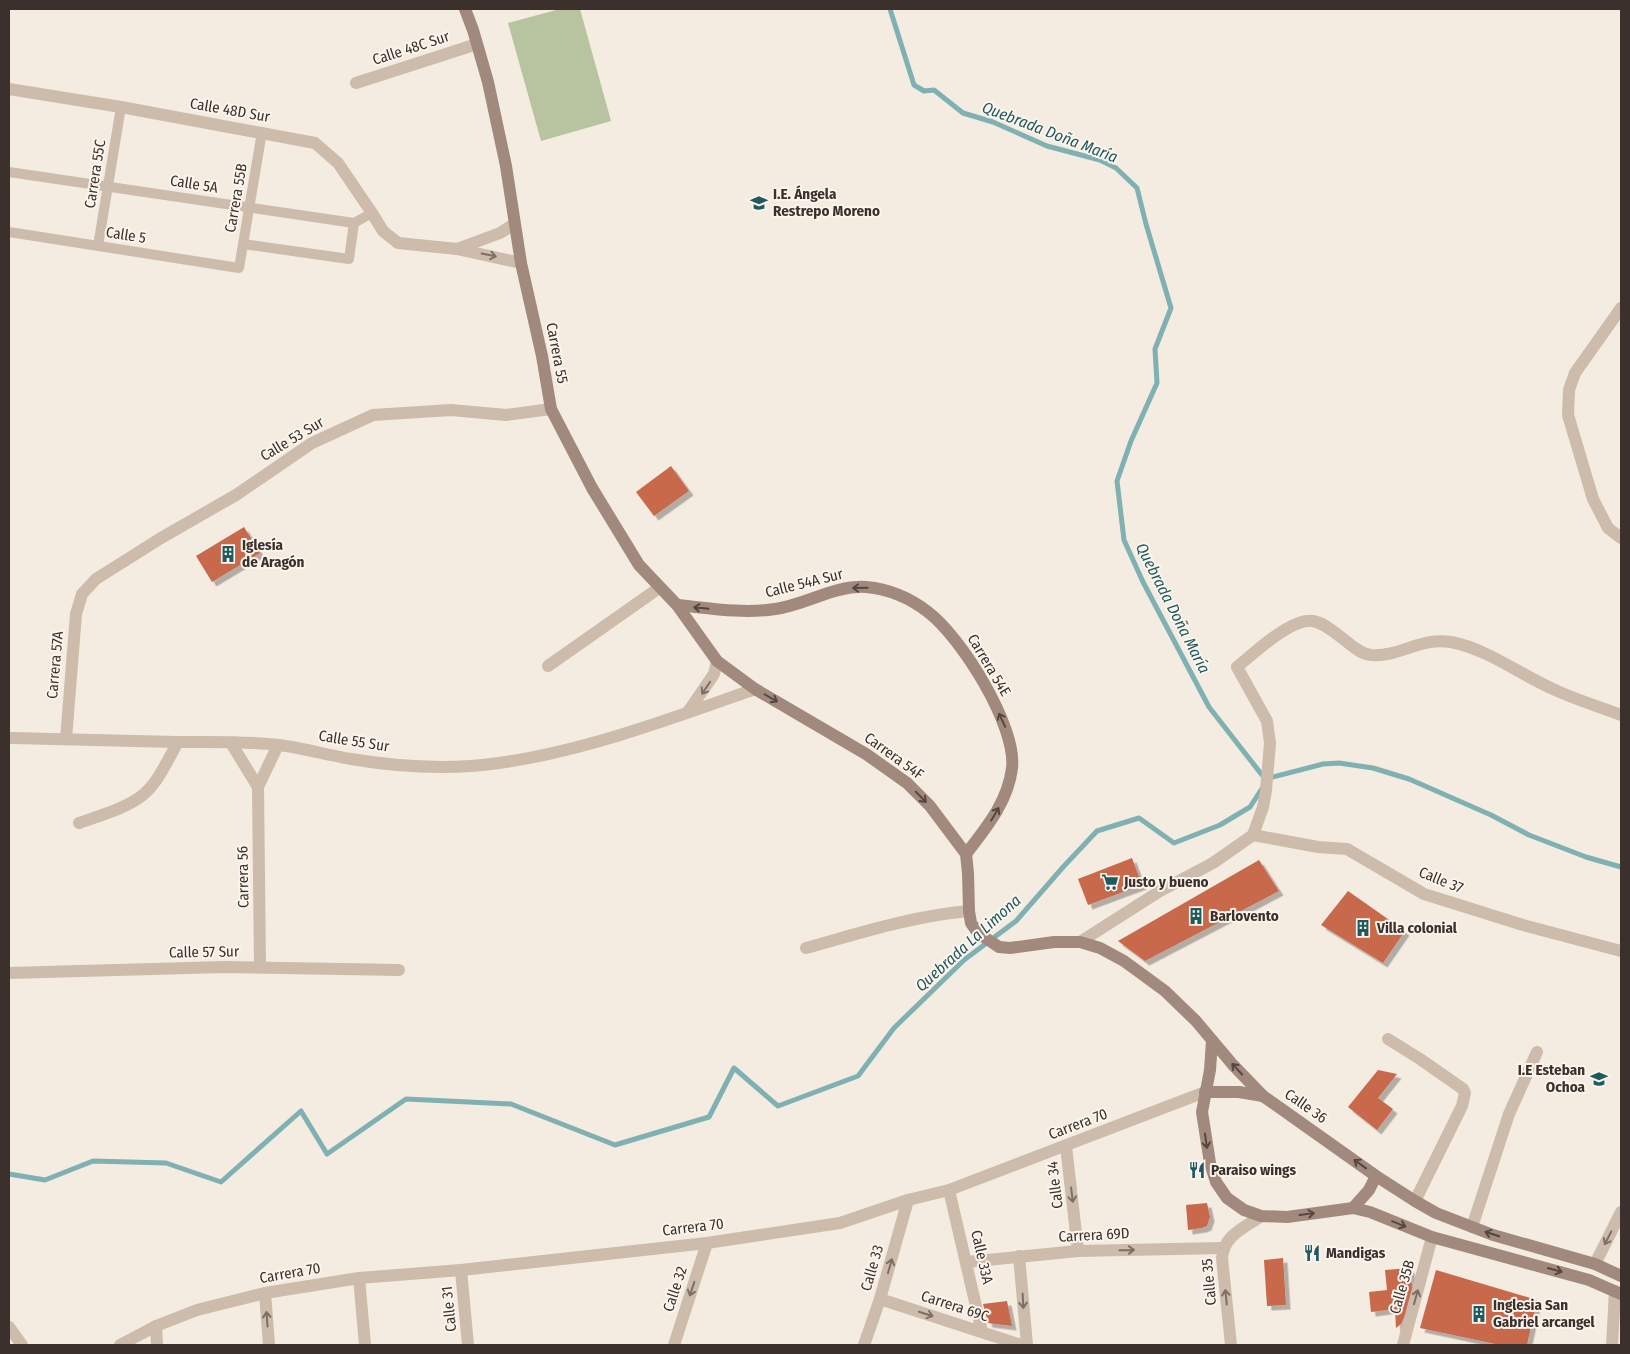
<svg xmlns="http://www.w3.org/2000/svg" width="1630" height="1354" viewBox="0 0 1630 1354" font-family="'Fira Sans Condensed',sans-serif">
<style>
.green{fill:#b8c4a0}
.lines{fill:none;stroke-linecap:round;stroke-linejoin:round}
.stream{stroke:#7fb0b2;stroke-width:5}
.building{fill:#c8694b;filter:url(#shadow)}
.pedestrian{stroke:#cdbbac;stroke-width:10}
.minor{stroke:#cdbbac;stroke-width:12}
.secondary{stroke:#a18a7d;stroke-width:12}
.oneway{stroke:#7d6f65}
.oneway2{stroke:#544640}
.labels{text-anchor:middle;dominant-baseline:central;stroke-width:4;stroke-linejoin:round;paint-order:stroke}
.street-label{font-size:15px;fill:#3b302b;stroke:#fbf5ee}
.poi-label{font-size:15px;font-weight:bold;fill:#3b302b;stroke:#fbf5ee;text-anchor:start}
.water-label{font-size:16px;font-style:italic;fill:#1f5a5e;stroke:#fbf5ee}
</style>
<defs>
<filter id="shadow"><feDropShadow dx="4.5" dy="4.5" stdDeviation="0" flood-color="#0004"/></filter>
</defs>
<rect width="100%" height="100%" fill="#f4ebe1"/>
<polygon class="green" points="560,9 580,9 611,121 541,141 508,23"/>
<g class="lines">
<g class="stream">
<polyline points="890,9 914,85 924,91 934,90 963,113 993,122 1047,146 1100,160 1116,168 1137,188 1146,224 1171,308 1155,349 1157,383 1131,441 1117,481 1124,540 1143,582 1209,707 1262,775 1269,778 1323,764 1339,763 1373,768 1409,779 1491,815 1529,835 1586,857 1621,867"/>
<polyline points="9,1174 45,1180 93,1161 166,1163 221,1182 301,1111 327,1154 406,1099 511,1104 615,1145 709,1117 734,1068 778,1106 858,1076 894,1028 964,960 1016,921 1064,866 1097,831 1139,818 1174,843 1220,825 1250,807 1263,787"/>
</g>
</g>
<g class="building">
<polygon points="671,466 689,491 654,516 636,492"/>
<polygon points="244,527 260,553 212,582 196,556"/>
<polygon points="1132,858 1142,885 1088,905 1078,879"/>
<polygon points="1259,860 1279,891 1145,961 1118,941"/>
<polygon points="1348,891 1405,931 1383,963 1321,925"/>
<polygon points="1378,1070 1397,1074 1378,1098 1393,1109 1377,1130 1348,1107"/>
<polygon points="1207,1203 1210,1217 1207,1226 1202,1228 1188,1230 1186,1205"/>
<polygon points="1283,1258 1286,1305 1267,1306 1264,1260"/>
<polygon points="1410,1268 1412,1287 1415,1287 1409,1307 1401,1324 1396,1328 1395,1309 1371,1312 1369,1292 1387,1290 1385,1270"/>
<polygon points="1436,1270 1537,1300 1527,1345 1500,1345 1420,1328"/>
<polygon points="1007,1301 1012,1326 988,1323 983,1304"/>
</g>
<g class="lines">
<g class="pedestrian">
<polyline points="9,172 354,223 372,213"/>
<polyline points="9,232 239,268 262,132"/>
<polyline points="243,244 349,259 354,223"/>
<polyline points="98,246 121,107"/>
</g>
<g class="minor">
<polyline points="356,83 477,44"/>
<polyline points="9,89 121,107 315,143 338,163 372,213 383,231 398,243 457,249 521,263"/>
<polyline points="457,249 500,233 514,224"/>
<polyline points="1621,308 1575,373 1569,390 1568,415 1593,499 1608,528 1621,538"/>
<polyline points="548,666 659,588"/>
<polyline points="688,712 714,674 717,661"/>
<path d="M9,738C65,739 121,741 176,742C211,742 245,741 279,745C303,748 327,755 351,759C399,767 450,770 499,763C585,751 673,718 755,689"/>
<polyline points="66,739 76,614 82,594 96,579 161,538 236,495 312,443 373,415 451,410 506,415 551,409"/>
<polyline points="231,743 258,787"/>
<path d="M79,823C98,816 128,808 144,794C159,781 168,759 178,742"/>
<polyline points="1253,835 1318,847 1347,849 1424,894 1523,925 1621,951"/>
<path d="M1080,942L1160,891L1213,863L1253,835L1263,807L1266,791L1270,743L1267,721L1237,667C1253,654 1292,617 1313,621C1324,623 1333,631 1342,638C1350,644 1360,654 1371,655C1401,657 1420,637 1451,642C1487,649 1518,673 1551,688C1573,699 1598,706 1621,715"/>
<path d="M806,948C860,933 912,916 969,911"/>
<polyline points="260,967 258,787 278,745"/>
<polyline points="9,973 224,967 399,970"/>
<polyline points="1388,1039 1420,1059 1463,1089 1465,1093 1462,1106 1415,1201"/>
<polyline points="1066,1146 1078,1251"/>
<polyline points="949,1190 982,1332"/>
<polyline points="1472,1227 1509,1114 1537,1052"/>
<polyline points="1019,1256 1027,1345"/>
<polyline points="967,1262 1078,1251 1223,1248"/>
<polyline points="1595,1264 1621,1212"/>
<polyline points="461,1270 468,1345"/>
<polyline points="359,1278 365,1345"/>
<polyline points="265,1293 269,1345"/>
<polyline points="880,1299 1021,1345"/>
<polyline points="156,1326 157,1345"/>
<polyline points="9,1327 22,1345"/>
<polyline points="120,1345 156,1326 197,1310 265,1293 359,1278 461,1270 707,1243 840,1223 908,1200 949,1190 1205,1092"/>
<polyline points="674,1345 707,1243"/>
<polyline points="864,1345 880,1299 908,1200"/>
<path d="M1231,1345L1222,1258C1224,1235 1244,1228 1261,1216"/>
<polyline points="1403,1345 1432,1237"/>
<polyline points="1612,1345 1615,1291"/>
</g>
<g class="secondary">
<polyline points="465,9 473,30 488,82 506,166 521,263 542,356 551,409 592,488 639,565 677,605 717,661 755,689 866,754 907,783 930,806 966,854 968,873 969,911 971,923 978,933 999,947 1010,948 1054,942 1080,942 1100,948 1124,961 1165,991 1196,1021 1233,1065 1263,1096 1376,1176 1415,1201 1436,1213 1493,1235 1595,1264 1621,1276"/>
<path d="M677,605C708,608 743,614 775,609C806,605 834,585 866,587C889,589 910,598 928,612C961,637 1017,726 1012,768C1008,802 986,828 966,854"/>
<polyline points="1212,1041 1210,1070 1202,1112 1210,1163 1216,1182 1227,1198 1244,1210 1261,1216 1287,1217 1353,1208 1370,1212 1432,1237 1589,1280 1621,1294"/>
<polyline points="1205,1092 1239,1092 1263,1096"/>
<polyline points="1353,1208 1369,1190 1376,1176"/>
</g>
</g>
<defs><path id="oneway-shaft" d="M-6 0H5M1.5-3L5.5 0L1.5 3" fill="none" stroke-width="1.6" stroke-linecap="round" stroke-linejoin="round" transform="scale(1.25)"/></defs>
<g class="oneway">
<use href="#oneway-shaft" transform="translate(489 255) rotate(11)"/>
<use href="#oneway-shaft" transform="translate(706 688) rotate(124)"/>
<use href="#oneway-shaft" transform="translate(1072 1195) rotate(83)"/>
<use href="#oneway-shaft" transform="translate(1608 1238) rotate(117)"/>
<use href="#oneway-shaft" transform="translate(1127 1250) rotate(-1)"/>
<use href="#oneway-shaft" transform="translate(890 1266) rotate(-74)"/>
<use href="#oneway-shaft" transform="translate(692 1289) rotate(108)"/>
<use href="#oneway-shaft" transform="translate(1226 1297) rotate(-96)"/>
<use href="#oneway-shaft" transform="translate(1416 1297) rotate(-74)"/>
<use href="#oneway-shaft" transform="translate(1023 1301) rotate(87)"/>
<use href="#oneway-shaft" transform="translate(926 1314) rotate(18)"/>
<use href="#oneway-shaft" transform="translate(267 1319) rotate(-94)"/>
</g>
<g class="oneway2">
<use href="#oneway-shaft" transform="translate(860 588) rotate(179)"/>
<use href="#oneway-shaft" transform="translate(701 608) rotate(-174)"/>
<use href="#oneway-shaft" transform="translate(771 698) rotate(30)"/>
<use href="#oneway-shaft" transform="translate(1002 720) rotate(-115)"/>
<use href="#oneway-shaft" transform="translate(921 797) rotate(46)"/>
<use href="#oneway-shaft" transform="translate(995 814) rotate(-59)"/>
<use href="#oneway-shaft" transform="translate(1237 1069) rotate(-133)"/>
<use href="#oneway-shaft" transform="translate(1206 1141) rotate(82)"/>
<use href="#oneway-shaft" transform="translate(1360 1164) rotate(-144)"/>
<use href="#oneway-shaft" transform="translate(1307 1214) rotate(-8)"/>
<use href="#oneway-shaft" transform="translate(1399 1224) rotate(22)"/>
<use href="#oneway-shaft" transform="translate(1492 1234) rotate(-162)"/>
<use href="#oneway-shaft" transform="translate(1555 1270) rotate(16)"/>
</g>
<defs>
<g id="school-bare" transform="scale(1.35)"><path d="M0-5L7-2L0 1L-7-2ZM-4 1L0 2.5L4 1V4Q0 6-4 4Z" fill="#1f5a5e" stroke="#fbf5ee" stroke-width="2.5" paint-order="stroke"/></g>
<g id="building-bare" transform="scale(1.35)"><path d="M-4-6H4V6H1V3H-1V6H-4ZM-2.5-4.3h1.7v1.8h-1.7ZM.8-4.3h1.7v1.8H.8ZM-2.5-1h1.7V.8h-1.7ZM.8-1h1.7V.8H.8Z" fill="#1f5a5e" stroke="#fbf5ee" stroke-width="2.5" paint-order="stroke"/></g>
<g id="supermarket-bare" transform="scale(1.35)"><path d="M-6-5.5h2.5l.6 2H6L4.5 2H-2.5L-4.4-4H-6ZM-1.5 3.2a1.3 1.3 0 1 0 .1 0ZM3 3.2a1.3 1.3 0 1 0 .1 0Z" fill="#1f5a5e" stroke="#fbf5ee" stroke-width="2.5" paint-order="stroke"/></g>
<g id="restaurant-bare" transform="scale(1.35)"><path d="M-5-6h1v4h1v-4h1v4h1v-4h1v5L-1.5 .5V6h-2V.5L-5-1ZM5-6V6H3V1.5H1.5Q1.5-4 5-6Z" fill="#1f5a5e" stroke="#fbf5ee" stroke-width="2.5" paint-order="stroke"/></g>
</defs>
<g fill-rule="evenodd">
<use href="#school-bare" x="759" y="203"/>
<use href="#building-bare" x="228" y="554"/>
<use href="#supermarket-bare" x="1110" y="882"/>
<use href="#building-bare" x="1196" y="916"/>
<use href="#building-bare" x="1363" y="928"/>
<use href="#school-bare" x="1599" y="1079"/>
<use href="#restaurant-bare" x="1197" y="1170"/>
<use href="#restaurant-bare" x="1312" y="1253"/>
<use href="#building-bare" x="1479" y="1314"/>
</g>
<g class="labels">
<g class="street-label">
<text transform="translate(411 48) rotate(-18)">Calle 48C Sur</text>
<text transform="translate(230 110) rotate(10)">Calle 48D Sur</text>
<text transform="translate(95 174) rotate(-81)">Carrera 55C</text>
<text transform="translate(194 184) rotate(9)">Calle 5A</text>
<text transform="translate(236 198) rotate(-80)">Carrera 55B</text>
<text transform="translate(126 235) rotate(9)">Calle 5</text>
<text transform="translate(557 353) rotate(79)">Carrera 55</text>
<text transform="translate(292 439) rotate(-31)">Calle 53 Sur</text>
<text transform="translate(804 583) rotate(-14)">Calle 54A Sur</text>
<text transform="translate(55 665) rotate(-85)">Carrera 57A</text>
<text transform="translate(989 665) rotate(59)">Carrera 54E</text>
<text transform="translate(354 741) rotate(9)">Calle 55 Sur</text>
<text transform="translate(894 756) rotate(36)">Carrera 54F</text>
<text transform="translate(243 877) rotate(-91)">Carrera 56</text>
<text transform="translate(1441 880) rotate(22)">Calle 37</text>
<text transform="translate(204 952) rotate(-1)">Calle 57 Sur</text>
<text transform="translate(1306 1106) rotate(35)">Calle 36</text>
<text transform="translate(1078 1124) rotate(-21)">Carrera 70</text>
<text transform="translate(1055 1185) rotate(-97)">Calle 34</text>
<text transform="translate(693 1227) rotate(-7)">Carrera 70</text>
<text transform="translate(1094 1235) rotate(-3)">Carrera 69D</text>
<text transform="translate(982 1257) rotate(77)">Calle 33A</text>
<text transform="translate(872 1268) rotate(-74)">Calle 33</text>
<text transform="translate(290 1273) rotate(-10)">Carrera 70</text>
<text transform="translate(1209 1282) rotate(-95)">Calle 35</text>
<text transform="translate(1402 1287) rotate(-74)">Calle 35B</text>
<text transform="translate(675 1289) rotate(-72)">Calle 32</text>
<text transform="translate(955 1306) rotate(18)">Carrera 69C</text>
<text transform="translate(449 1309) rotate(-96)">Calle 31</text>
</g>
<g class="poi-label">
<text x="773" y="194">I.E. Ángela<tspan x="773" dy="17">Restrepo Moreno</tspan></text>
<text x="242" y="545">Iglesía<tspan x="242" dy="17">de Aragón</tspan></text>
<text x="1124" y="882">Justo y bueno</text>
<text x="1210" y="916">Barlovento</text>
<text x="1377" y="928">Villa colonial</text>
<text x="1585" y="1070" text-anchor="end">I.E Esteban<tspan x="1585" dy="17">Ochoa</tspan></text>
<text x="1211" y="1170">Paraiso wings</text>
<text x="1326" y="1253">Mandigas</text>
<text x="1493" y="1305">Inglesia San<tspan x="1493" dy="17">Gabriel arcangel</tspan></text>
</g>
<g class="water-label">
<text transform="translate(1050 132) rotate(21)">Quebrada Doña María</text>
<text transform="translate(1173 608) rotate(63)">Quebrada Doña María</text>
<text transform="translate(968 943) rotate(-42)">Quebrada La Limona</text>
</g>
</g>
<rect width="1630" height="1354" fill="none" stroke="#3b302b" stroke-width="20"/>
</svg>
